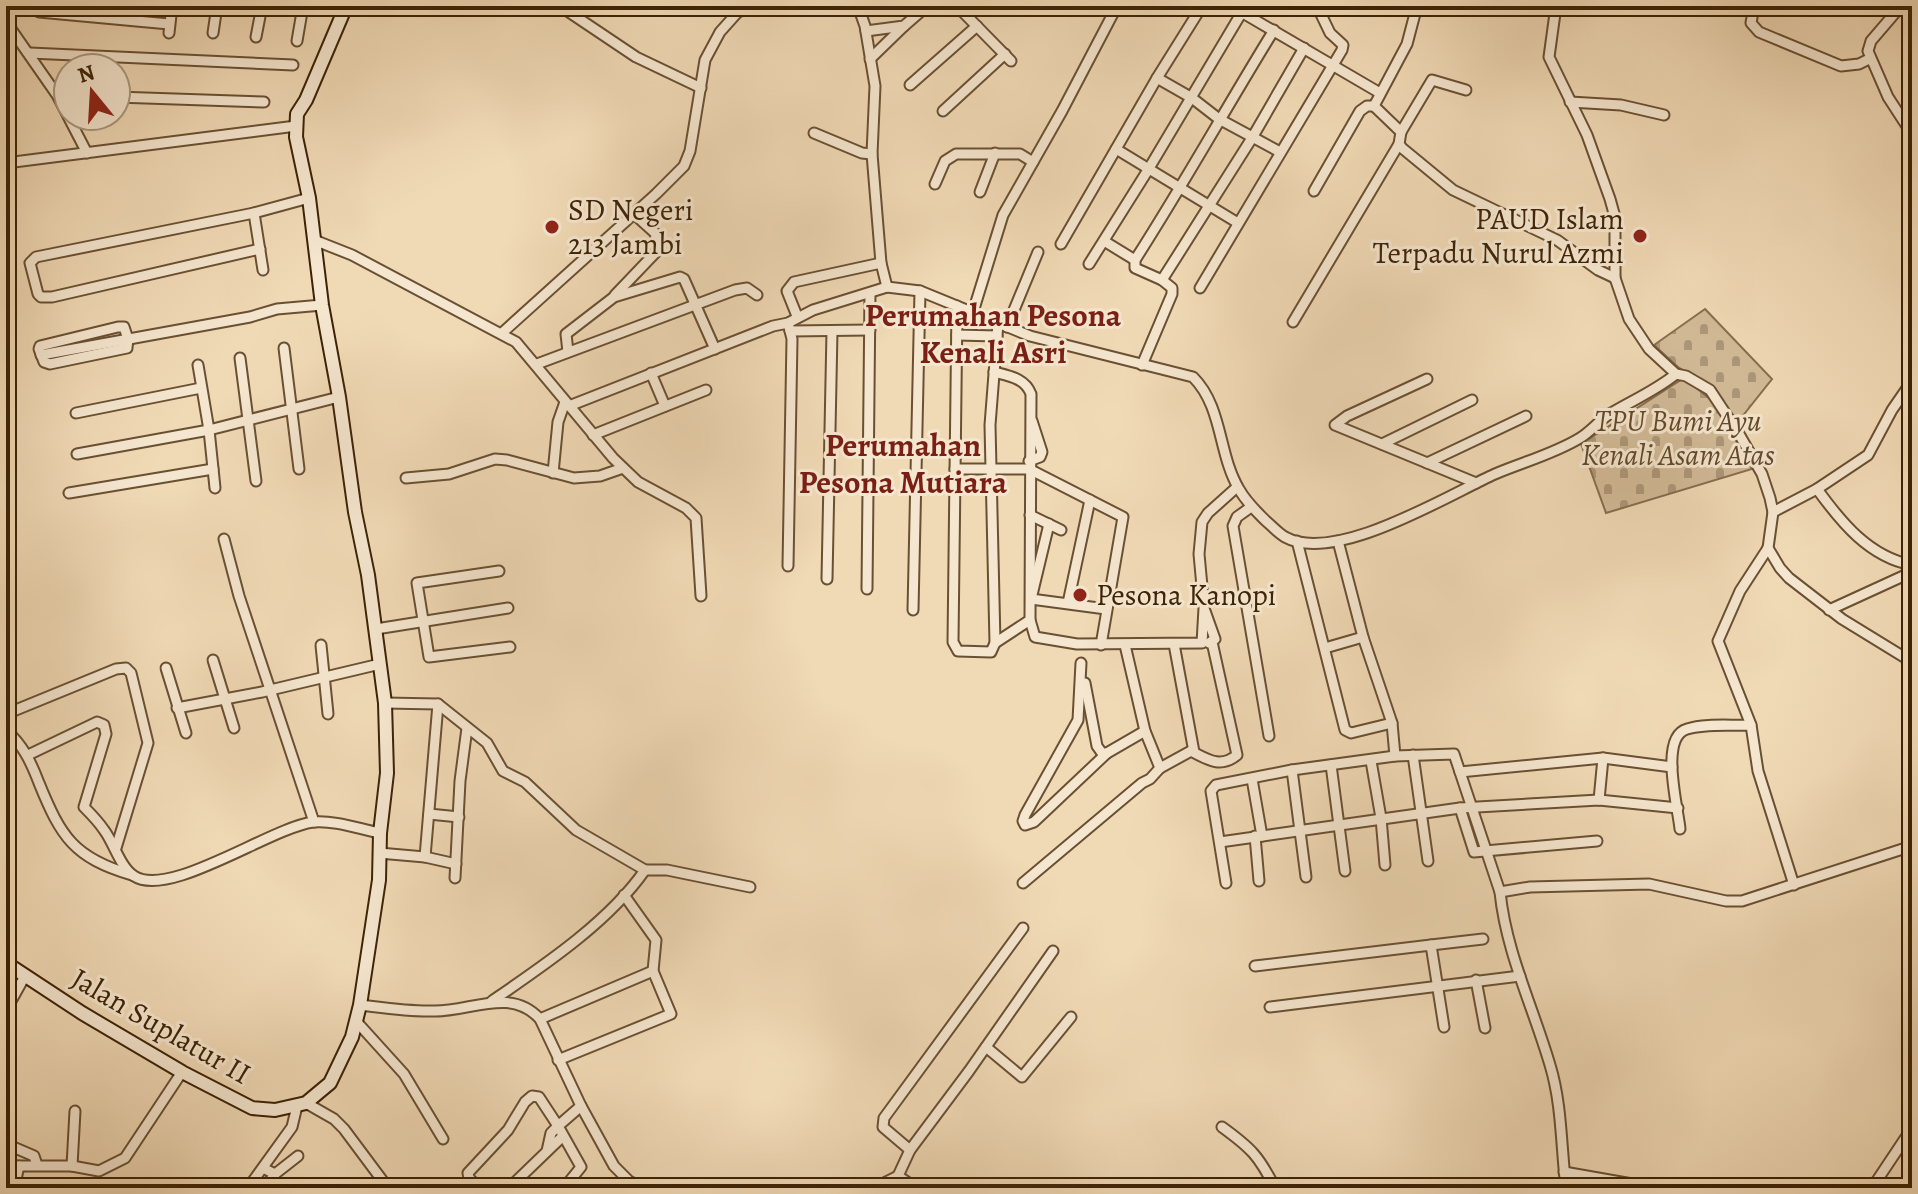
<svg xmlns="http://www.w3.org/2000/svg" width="1918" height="1194" viewBox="0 0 1918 1194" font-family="Alegreya,serif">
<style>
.cemetery{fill:url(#cemetery-stones);stroke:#886e4e;stroke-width:2}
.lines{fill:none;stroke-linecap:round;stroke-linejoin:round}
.street-casing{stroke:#6a5032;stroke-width:13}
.secondary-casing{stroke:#3d2306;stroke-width:16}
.street{stroke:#f5e6cf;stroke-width:9}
.secondary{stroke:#f5e6cf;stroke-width:12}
.poi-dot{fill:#8f2418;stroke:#f5e6cf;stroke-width:3}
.labels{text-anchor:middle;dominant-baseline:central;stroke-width:6;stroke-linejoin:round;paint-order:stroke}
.poi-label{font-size:30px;fill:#3d2306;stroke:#f5e6cf;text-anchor:start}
.park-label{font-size:30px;font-style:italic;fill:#62492a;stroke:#f5e6cf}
.street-label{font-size:30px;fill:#3d2306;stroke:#f5e6cf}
.neighbourhood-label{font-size:32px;font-weight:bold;fill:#7a1f14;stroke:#f5e6cf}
</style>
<defs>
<pattern id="cemetery-stones" width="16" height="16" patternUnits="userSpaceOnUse" patternTransform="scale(2)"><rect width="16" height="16" fill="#d2ba97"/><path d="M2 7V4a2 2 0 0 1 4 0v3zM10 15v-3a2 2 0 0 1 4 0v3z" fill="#ac9779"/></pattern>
</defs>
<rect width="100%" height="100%" fill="#f0d9b5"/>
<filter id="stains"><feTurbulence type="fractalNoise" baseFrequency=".0025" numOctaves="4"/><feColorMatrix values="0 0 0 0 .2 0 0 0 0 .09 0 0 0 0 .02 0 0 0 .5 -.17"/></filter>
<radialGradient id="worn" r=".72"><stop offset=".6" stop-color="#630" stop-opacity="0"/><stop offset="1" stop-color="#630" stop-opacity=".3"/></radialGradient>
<g class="cemetery">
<polygon points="1705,309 1772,379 1737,423 1714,387 1679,368 1654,345"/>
<polygon points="1684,378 1715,403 1752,469 1606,513 1581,444"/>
</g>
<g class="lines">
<g class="street-casing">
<g id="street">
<polyline points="8,6 11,29 57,95 87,153"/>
<polyline points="560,6 636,57 701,88"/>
<polyline points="858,6 865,26 875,86 872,154 881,263 887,287"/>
<polyline points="957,6 1011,61"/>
<polyline points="1231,6 1380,93"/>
<polyline points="1417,6 1407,44 1374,106 1401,132 1399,144 1402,148 1453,190 1557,240 1598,270 1615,278"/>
<polyline points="1556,6 1549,57 1587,135 1610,199 1615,217 1615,278 1629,319 1649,349 1676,374 1686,376 1710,390 1739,434 1762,474 1770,498 1773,512 1768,548 1780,568 1789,578 1842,619 1912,662"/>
<polyline points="1754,6 1751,23 1759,32 1841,66 1859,64 1869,59"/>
<polyline points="1901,6 1871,41 1868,51 1888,97 1912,134"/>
<polyline points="39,12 169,24"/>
<polyline points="866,31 904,26 927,6"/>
<polyline points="169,33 172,6"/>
<polyline points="213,33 217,6"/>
<polyline points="256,37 262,6"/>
<polyline points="297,41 303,6"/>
<polyline points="30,53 293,65"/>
<polyline points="870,59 904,26"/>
<polyline points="1157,78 1192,98 1219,119 1280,152"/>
<polyline points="910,85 977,26"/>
<polyline points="116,97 264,102"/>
<polyline points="1570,102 1621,105 1664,115"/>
<polyline points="943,111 1005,54"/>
<polyline points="1401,132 1432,80 1466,90"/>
<polyline points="814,133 862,153 872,154"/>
<polyline points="1116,149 1238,223"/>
<polyline points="6,163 296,126"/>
<polyline points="935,184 945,161 956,154 1020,154 1033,162"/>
<polyline points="1314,191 1360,111 1367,106 1374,106"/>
<polyline points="980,192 995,153"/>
<polyline points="254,213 263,270"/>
<polyline points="314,240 352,255 516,342 613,458 638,482 686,508 696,518 701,596"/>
<polyline points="1104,241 1135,260"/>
<polyline points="1061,244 1157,78 1202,6"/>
<polyline points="260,249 52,297 41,297 38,294 30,263 36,257 254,213 309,198"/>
<polyline points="1089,264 1148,170 1242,12"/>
<polyline points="1162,280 1252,138 1304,48"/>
<polyline points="1200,288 1342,50 1343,45 1330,33 1317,6"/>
<polyline points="615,295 659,249 655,233 634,214"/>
<polyline points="957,306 953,642 958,651 991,652 995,643 990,425 998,323"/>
<polyline points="973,312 1003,215 1062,111 1117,6"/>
<polyline points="797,316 787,291 794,282 881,263"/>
<polyline points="1293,322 1399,144"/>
<polygon points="118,327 124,327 128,339 127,348 50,364 44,362 39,349 40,346"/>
<polyline points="1007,327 1038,252"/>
<polyline points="790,331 870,330"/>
<polyline points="502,333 656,194 684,166 690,151 705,60 720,32 737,13 749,6"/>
<polyline points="957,335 997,336"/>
<polyline points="284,348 299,469"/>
<polyline points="568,352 566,334 614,297 680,277 684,279 715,349"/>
<polyline points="41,355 250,317 277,309 322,305"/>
<polyline points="240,358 256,481"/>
<polyline points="537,364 735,290 747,288 757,295"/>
<polyline points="198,365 209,430 215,488"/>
<path d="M1142,365L1172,294V288L1162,280L1135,268V260C1184,184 1227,106 1274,30"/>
<path d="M994,372C1009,376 1025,378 1031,394L1030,620L995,643"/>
<polyline points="651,373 665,406"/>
<polyline points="1427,379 1347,416 1335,425 1476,483"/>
<path d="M569,406L773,326L788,323L813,310L887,287L920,291L1030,336L1193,377C1223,407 1218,454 1239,489C1246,502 1256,511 1266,521C1272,526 1278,533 1285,537C1335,565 1448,495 1495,474C1523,462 1554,454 1580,438C1590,432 1598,422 1608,415C1631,401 1655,391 1676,374"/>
<polyline points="76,413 201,388"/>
<polyline points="593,435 706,390"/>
<polyline points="1382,444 1472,400"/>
<polyline points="77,454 209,430 339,397"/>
<polyline points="1029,461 1040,457 1042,452 1032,421"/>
<polyline points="1427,463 1526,416"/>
<polyline points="955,469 1029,469 1123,517 1101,645"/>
<polyline points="553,473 558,422 565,402"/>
<polyline points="406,478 449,474 495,459 507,460 574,478 600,476 623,468"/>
<path d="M1817,489C1841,522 1869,557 1912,565"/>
<polyline points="69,493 213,469"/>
<polyline points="1251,507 1237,517 1233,526 1269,736"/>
<polyline points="1773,512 1817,489 1868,455 1892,410 1912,381"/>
<polyline points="1030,515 1061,530"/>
<polyline points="1049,524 1031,599 1106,609"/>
<polyline points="224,539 239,596 314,822"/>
<polyline points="1297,541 1345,730 1351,733 1392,723"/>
<polyline points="1338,541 1363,637 1392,723 1395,756"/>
<polyline points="1768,548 1740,591 1718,641 1751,725 1758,771 1794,885"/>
<polyline points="788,566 792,339 788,323"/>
<polyline points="499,571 417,583 429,657 510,647"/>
<polyline points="827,579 832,331"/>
<polyline points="867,589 870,293"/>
<polyline points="1068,603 1090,500"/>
<polyline points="913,610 920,291"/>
<polyline points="1829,610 1912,572"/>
<polyline points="1205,611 1215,639 1209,643"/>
<polyline points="1030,620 1035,637 1077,644 1202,643 1204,608 1199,554 1202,522 1208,513 1237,487"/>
<polyline points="376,629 508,608"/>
<polyline points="1174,644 1194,752"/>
<polyline points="321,645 328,714"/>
<polyline points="1325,648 1363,637"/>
<polyline points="213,660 234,728"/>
<polyline points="1081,663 1078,720 1025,815 1023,821 1025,825 1034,822 1107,753"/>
<polyline points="166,668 186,733"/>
<polyline points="1085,683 1097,746 1102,753 1107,753 1145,731"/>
<path d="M385,703L438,704L487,743L503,771L525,782L576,830L645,870C609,922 543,966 492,1001"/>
<polyline points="177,708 262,692 380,664"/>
<polyline points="6,714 116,669 126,668 131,673 148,743 116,848"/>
<path d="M6,730C23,745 31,762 39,783C61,837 74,858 132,875"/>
<path d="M28,755L97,722L104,725L106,734L84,807C91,814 98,821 104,830C114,843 120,867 134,876C169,899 270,828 313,822C335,820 359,829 380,833"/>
<polyline points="1413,755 1428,861"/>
<polyline points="1371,761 1381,818 1385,865"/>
<polyline points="1331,765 1345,871"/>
<path d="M1160,768L1191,751C1207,759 1220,769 1237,755L1212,642"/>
<polyline points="1292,770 1306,877"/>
<polyline points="1460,772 1603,758 1672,767"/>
<polyline points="1252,779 1262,836"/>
<polyline points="1599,800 1603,758"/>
<polyline points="1460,808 1474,852 1597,841"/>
<polyline points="429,814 459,817"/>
<path d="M1680,829C1678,807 1659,737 1687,729C1706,723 1731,726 1751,725"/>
<polyline points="1255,836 1259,881"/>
<polyline points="1220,842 1460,808 1599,800 1678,808"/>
<polyline points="379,853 425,857 456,864"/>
<polyline points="425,857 438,704"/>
<polyline points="645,870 667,870 750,887"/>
<polyline points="455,878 460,781 467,728"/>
<polyline points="1023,883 1142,783 1150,779 1160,768 1145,731 1125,645"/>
<path d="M1226,883L1211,791L1216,785L1292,770L1395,756L1454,754L1500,892C1506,952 1533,1007 1550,1065C1562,1104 1561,1147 1566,1188"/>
<polyline points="1500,892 1530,887 1649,884 1726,901 1742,901 1912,846"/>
<polyline points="1431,945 1483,939"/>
<polyline points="1255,966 1431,945 1444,1027"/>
<polyline points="1476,980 1485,1028"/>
<path d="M360,1005C385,1008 410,1012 435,1011C472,1011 511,987 540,1019L581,1106L614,1166L629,1181L643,1188"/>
<polyline points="1270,1007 1520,976"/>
<polyline points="6,1010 25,976"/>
<polyline points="540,1019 653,971"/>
<polyline points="356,1021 404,1074 443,1139"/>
<polyline points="986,1047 1022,1077 1071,1017"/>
<polyline points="558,1060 671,1014 653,971 656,940 624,895"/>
<polyline points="306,1103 334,1119 344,1129 388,1188"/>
<path d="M1222,1127C1251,1148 1259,1156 1275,1188"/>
<polyline points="6,1144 34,1156 37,1165"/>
<polyline points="910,1150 883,1127 884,1118 1023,928"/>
<polyline points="6,1166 72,1166 75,1111"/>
<polyline points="72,1166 99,1171 125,1158 182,1072"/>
<polyline points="263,1168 275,1174 265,1188"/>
<polyline points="1564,1172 1655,1188"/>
<polyline points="275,1174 298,1156"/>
<polyline points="898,1176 910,1150 969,1071 1053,951"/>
<polyline points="14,1188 19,1166"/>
<polyline points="248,1188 292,1127 297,1106"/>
<polyline points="479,1188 469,1178 468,1173 508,1130 525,1102 532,1096 539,1097 558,1126 551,1133 547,1151"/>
<polyline points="509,1188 563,1136"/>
<polyline points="564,1188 581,1167 558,1126 581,1106"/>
<polyline points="874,1188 898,1176 916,1188"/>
<polyline points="1872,1188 1912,1128"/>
</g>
</g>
<g class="secondary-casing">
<polyline id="secondary" points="6,963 82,1013 182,1072 252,1108 275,1110 306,1103 330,1083 352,1037 360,1005 379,880 380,833 387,773 385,703 368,575 355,512 339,397 322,305 309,198 296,137 297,114 306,100 346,6"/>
</g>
<use href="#street" class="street"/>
<use href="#secondary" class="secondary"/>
</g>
<g class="poi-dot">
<circle cx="552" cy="227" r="8"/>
<circle cx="1640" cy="236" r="8"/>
<circle cx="1080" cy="595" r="8"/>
</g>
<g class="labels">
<g class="poi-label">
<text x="568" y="210">SD Negeri<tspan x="568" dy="34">213 Jambi</tspan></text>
<text x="1624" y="219" text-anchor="end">PAUD Islam<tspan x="1624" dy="34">Terpadu Nurul Azmi</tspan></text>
<text x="1096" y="595">Pesona Kanopi</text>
</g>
<g class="park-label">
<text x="1678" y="421">TPU Bumi Ayu<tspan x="1678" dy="34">Kenali Asam Atas</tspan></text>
</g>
<g class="street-label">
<text transform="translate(161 1026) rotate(30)">Jalan Suplatur II</text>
</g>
<g class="neighbourhood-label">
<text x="993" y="315">Perumahan Pesona<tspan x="993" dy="37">Kenali Asri</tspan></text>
<text x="903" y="445">Perumahan<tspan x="903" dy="37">Pesona Mutiara</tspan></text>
</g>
</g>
<rect width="1918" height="1194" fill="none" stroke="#f0d9b5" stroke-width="32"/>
<rect x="8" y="8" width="1902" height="1178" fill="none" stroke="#3d2306" stroke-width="4"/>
<rect x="16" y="16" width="1886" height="1162" fill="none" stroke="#3d2306" stroke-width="2"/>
<g transform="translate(92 92) rotate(342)"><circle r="38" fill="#f5e6cf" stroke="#ab987f" stroke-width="2"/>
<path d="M0-6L14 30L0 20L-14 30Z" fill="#8f2418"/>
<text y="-12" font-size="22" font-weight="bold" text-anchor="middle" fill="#3d2306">N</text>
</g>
<rect width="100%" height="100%" filter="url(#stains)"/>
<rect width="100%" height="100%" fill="url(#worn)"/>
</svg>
